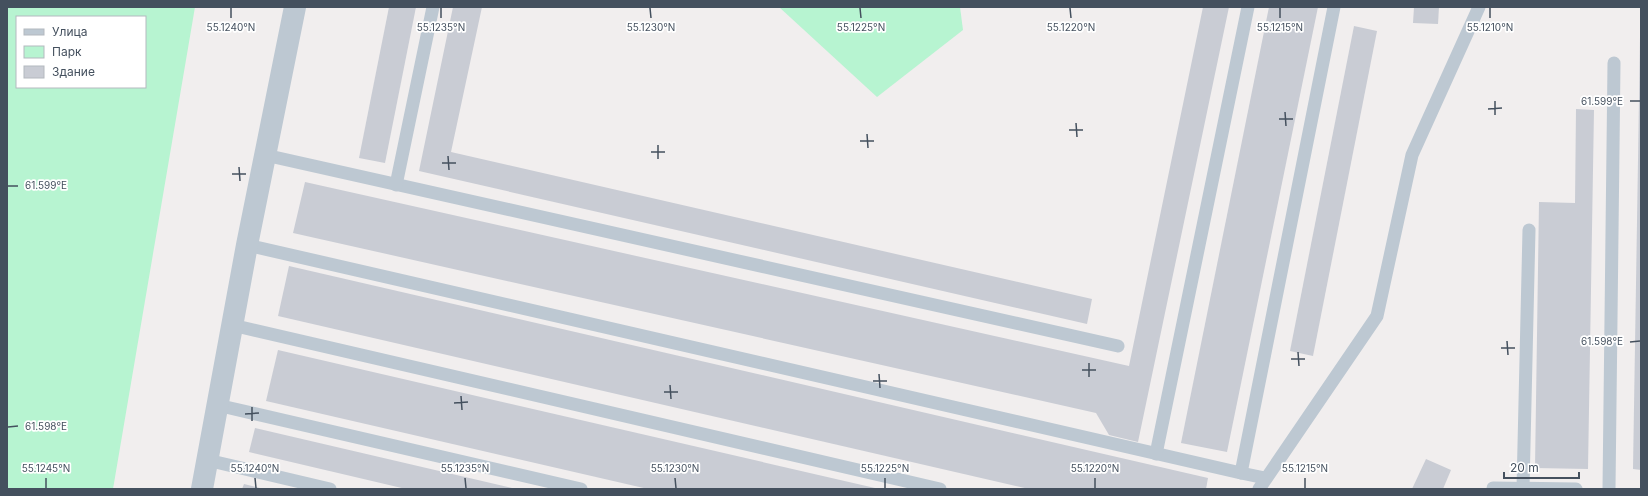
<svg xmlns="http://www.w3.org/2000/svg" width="1648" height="496" viewBox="0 0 1648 496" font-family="Inter,sans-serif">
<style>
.green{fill:#b7f4d1;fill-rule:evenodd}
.building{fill:#c9ccd4}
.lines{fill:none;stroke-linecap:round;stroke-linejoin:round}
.lane{stroke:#bdc8d2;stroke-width:13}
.street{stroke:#bdc8d2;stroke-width:22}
.ticks{fill:none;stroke:#44505e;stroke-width:1.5}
.ticks-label{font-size:10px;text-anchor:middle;fill:#44505e;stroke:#fff;stroke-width:3.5;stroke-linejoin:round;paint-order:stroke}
</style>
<rect width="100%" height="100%" fill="#f1eeee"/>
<g class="green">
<path d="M7,7H195L113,489H7ZM17,17H145V87H17Z"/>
<polygon points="779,7 960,7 963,30 877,97"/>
</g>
<g class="building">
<polygon points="389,7 416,7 385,163 359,158"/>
<polygon points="453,7 482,7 451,152 1092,299 1087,324 419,171"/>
<polygon points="1203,7 1229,7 1138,442 1109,435 1096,413 293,233 305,182 1129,366"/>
<polygon points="1269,7 1318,7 1227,452 1181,443"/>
<polygon points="1414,7 1439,7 1438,24 1413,23"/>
<polygon points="1354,26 1377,31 1313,356 1290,351"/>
<polygon points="1640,37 1641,37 1641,470 1633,469"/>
<polygon points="1576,109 1594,110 1588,469 1535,468 1539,202 1575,203"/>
<polygon points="289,266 1208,478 1206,489 1029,489 278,316"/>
<polygon points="278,350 875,488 875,489 648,489 266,401"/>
<polygon points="255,428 512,488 512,489 406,489 249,452"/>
<polygon points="1426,459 1451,470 1443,489 1412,489"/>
<polygon points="244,484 260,488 260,489 242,489"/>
</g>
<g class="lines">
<g class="lane">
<polyline points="265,155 1118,346"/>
<polyline points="396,185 433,7"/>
<polyline points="247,245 1241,473 1334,7"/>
<polyline points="232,325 940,489"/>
<polyline points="217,405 581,489"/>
<polyline points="1156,454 1248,7"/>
<polyline points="207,460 330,489"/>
<polyline points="1241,473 1265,478"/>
<polyline points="1493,488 1576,489"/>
<polyline points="1523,488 1529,230"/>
<polyline points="1259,489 1377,316 1412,155 1479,7"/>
<polyline points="1609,489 1614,63"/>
</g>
<polyline class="street" points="202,489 247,245 295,7"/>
</g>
<path class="ticks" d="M231,8V18M441,8V18M650,8L651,18M860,8L861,18M1070,8L1071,18M1280,8V18M1490,8V18M1495,101V115M1630,101H1640M1488,109L1502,108M1285,112L1286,126M1279,119H1293M1076,123L1077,137M1069,130H1083M867,134L868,148M860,141H874M658,145V159M651,152H665M448,156L449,170M442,163H456M239,167L240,181M232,174H246M8,186H18M1507,341L1508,355M1630,342L1640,341M1501,348H1515M1298,352L1299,366M1291,359H1305M1089,363V377M1082,370H1096M879,374L880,388M873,381H887M670,385L671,399M664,392H678M461,396L462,410M454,403L468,402M252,407V421M245,414L259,413M8,427L18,426M46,478V488M255,478L256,488M465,478L466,488M675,478L676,488M885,478V488M1095,478V488M1305,478V488"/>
<g class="ticks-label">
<text x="231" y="31">55.1240°N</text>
<text x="441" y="31">55.1235°N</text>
<text x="651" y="31">55.1230°N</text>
<text x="861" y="31">55.1225°N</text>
<text x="1071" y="31">55.1220°N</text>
<text x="1280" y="31">55.1215°N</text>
<text x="1490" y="31">55.1210°N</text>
<text x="1602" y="105">61.599°E</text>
<text x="46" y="189">61.599°E</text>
<text x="1602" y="345">61.598°E</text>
<text x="46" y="430">61.598°E</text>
<text x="46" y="472">55.1245°N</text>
<text x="255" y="472">55.1240°N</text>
<text x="465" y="472">55.1235°N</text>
<text x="675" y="472">55.1230°N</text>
<text x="885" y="472">55.1225°N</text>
<text x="1095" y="472">55.1220°N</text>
<text x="1305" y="472">55.1215°N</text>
</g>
<rect width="1648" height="496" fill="none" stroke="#44505e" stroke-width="16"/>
<rect x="16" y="16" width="130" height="72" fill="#ffffff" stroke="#b4b9bf"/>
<rect x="24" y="29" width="20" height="6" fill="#bdc8d2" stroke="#b4b9bf"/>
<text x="52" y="36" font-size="12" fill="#44505e">Улица</text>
<rect x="24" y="46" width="20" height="12" fill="#b7f4d1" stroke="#b4b9bf"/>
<text x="52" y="56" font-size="12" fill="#44505e">Парк</text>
<rect x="24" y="66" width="20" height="12" fill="#c9ccd4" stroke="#b4b9bf"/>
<text x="52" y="76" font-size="12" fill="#44505e">Здание</text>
<path d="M1504 472v6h75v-6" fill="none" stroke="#44505e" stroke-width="2"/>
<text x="1510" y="472" font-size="12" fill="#44505e" stroke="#ffffff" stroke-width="3" paint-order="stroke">20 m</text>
</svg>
